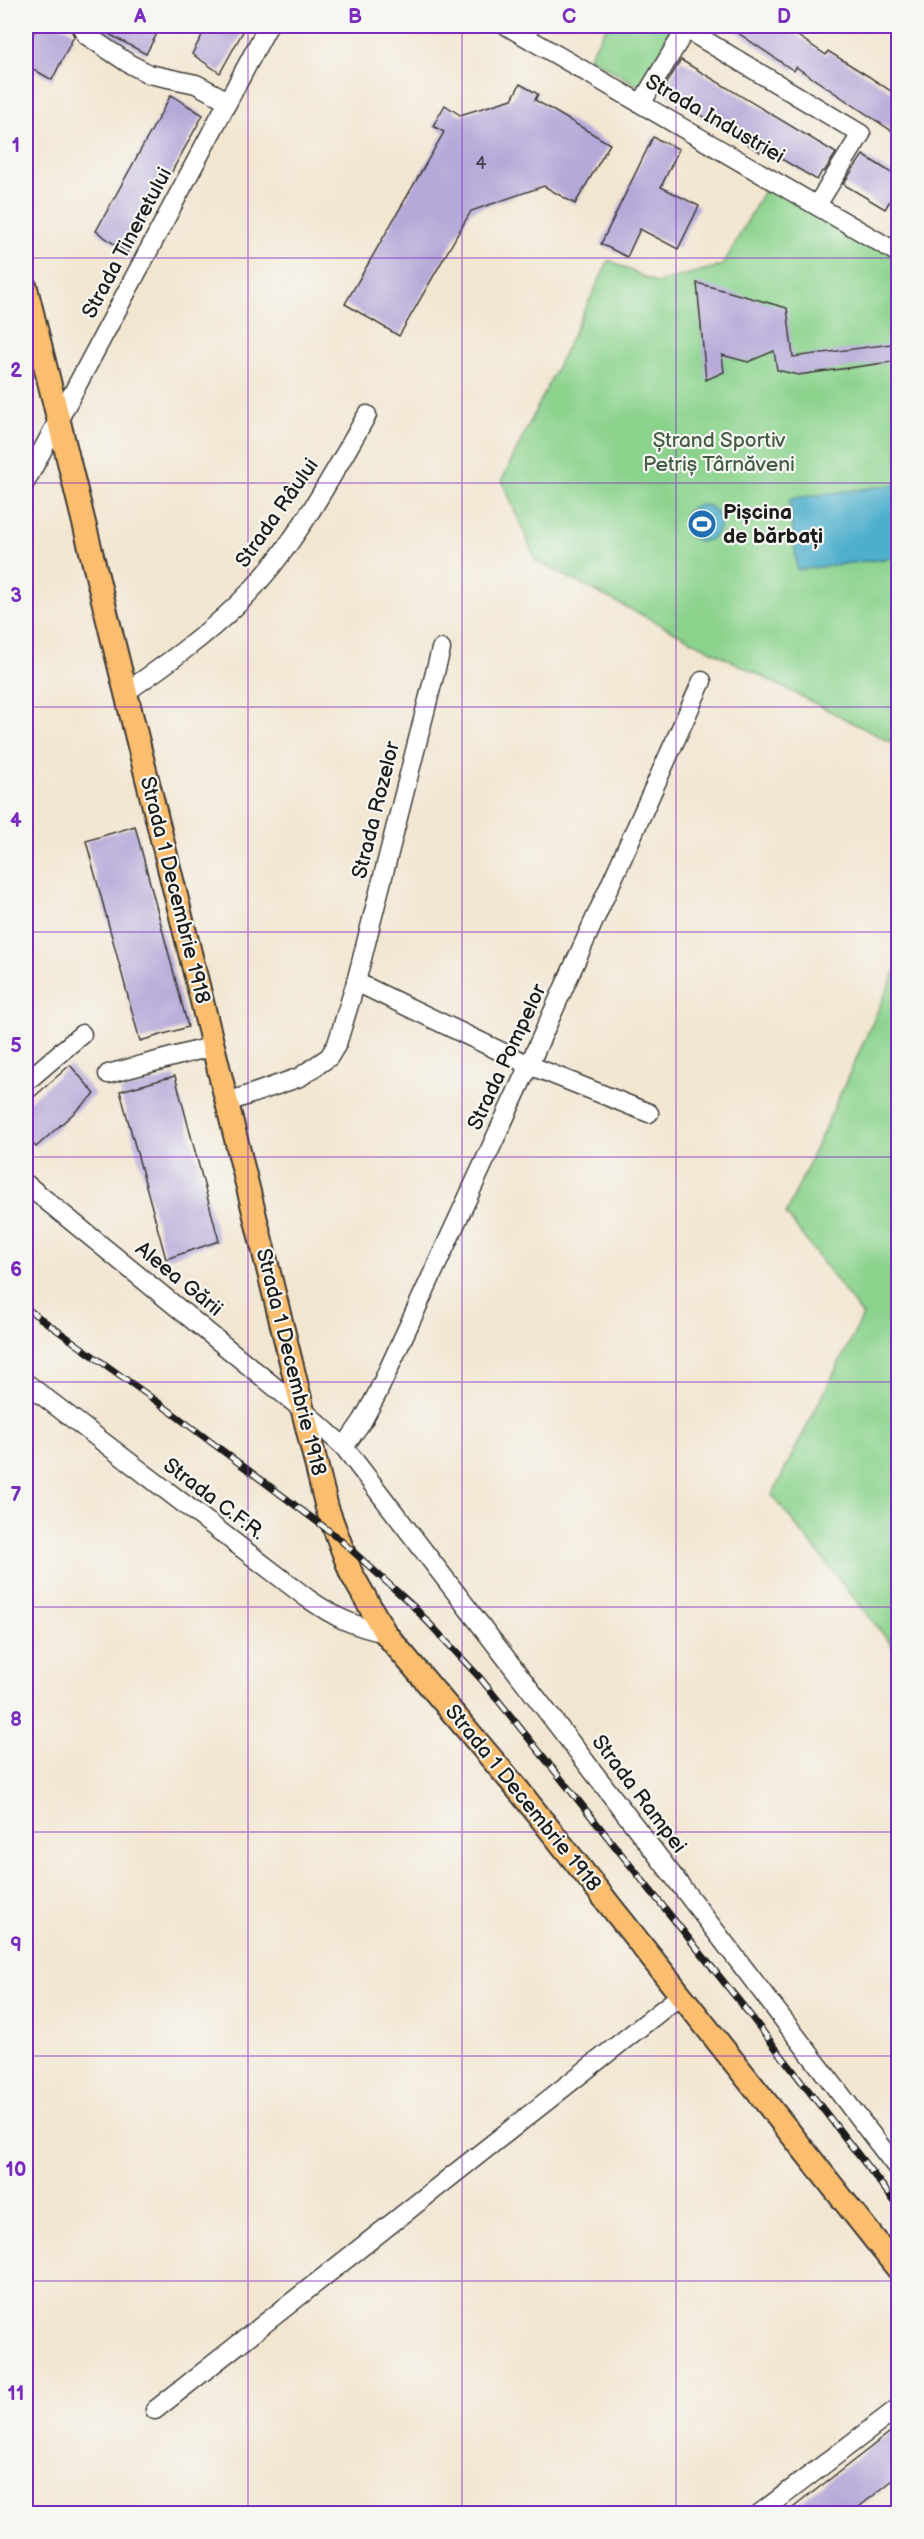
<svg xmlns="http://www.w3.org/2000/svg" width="924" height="2539" viewBox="0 0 924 2539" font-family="'Balsamiq Sans',sans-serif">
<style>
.green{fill:#8bd38d;stroke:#547854;stroke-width:1.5}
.water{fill:#4dafcc;stroke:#346674;stroke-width:1.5}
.building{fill:#b6a8d8}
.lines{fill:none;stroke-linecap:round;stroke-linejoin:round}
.minor-casing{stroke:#3c3a37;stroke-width:21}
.major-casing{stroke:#3c3a37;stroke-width:26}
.minor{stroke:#fff;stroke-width:18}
.major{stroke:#fbbd6e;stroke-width:22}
.rail-casing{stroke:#1c1c1c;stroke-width:7}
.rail{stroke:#f6f6f2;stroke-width:4.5;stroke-dasharray:14;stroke-linecap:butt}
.grid{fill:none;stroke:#7b2cbf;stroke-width:1.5;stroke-opacity:0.55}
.labels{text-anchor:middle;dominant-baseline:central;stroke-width:4.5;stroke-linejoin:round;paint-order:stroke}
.number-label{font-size:18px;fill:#423f4b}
.street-label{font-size:21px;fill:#1c1c1c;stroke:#f6f6f2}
.park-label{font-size:21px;fill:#435c44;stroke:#f6f6f2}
.poi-label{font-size:21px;font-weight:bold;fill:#1c1c1c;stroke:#f6f6f2;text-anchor:start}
.neatline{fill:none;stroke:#7b2cbf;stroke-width:2}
.grid-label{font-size:20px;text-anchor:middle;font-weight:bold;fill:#7b2cbf}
</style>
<rect width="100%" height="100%" fill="#f6f6f2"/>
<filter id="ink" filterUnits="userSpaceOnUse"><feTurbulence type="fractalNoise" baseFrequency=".0167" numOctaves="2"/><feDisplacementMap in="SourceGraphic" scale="12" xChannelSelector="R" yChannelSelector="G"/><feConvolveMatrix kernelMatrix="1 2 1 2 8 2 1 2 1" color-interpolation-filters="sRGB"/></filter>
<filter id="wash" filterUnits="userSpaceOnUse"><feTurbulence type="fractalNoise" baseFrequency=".008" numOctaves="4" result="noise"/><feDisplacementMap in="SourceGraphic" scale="24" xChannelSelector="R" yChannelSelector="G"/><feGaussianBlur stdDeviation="1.35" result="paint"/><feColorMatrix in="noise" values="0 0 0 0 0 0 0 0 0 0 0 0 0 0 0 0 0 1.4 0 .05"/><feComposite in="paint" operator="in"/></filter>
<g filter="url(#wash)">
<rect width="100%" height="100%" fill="#f3e6d1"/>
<g class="green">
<polygon points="607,26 677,26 640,87 589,57"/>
<polygon points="771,178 898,254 898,746 536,561 502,480 609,260 656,283 723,265"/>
<polygon points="898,966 898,1653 772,1495 863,1316 786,1214"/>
</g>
<g class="water">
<polygon points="898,484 898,557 797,570 789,499"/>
<circle cx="702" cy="523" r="18"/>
</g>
<g id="blocks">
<g class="building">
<polygon points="37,26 62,26 71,30 74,36 52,80 26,65 26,48"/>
<polygon points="94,26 161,26 146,54"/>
<polygon points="207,26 246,26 220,73 192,54"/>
<polygon points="728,26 783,26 826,55 828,51 868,76 898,96 898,135 796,67 794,71"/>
<polygon points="681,60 836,153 824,172 822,171 817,180 763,148 760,152 662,91"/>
<polygon points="520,84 538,94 535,100 610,144 575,204 544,186 471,211 399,336 345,304 444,132 433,126 445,105 460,115 512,99"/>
<polygon points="171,95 203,115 127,253 96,231"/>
<polygon points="653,137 679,149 661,187 699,206 678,249 640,229 627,257 601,244"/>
<polygon points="863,155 898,177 898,188 885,209 843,184"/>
<polygon points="697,283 787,308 793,357 898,343 898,361 798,375 777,370 774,351 748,362 722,355 724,372 706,380"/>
<polygon points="135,826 188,1027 140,1041 86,841"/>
<polygon points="70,1065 95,1094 36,1147 26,1137 26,1104"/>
<polygon points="175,1076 219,1241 166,1259 120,1091"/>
<polygon points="898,2426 898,2476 850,2514 785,2514"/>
</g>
</g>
</g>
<g filter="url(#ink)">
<use href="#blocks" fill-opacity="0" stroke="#3c3a37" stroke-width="1.5"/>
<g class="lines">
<g class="minor-casing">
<g id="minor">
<polyline points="81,26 86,35 128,63 149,74 196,84 228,101"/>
<polyline points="507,26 898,253"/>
<polyline points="642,102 686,29 861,134 817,205"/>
<polyline points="26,481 268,26"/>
<path d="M126,692C165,665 204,637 238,604C293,550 329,481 367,415"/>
<polyline points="356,982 529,1065 649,1113"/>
<polyline points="108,1074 214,1046"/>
<polyline points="26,1082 82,1034"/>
<polyline points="228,1102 300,1077 329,1057 337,1044 356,982 441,649"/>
<polyline points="26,1184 303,1410 344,1447 898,2169"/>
<path d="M26,1383L307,1598C334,1617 353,1626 385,1633"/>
<polyline points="344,1447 363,1420 377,1394 529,1065 702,681"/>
<polyline points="155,2410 681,1995"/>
<polyline points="759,2514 898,2408"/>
</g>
</g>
<g class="major-casing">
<polyline id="major" points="26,288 327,1508 351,1573 385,1633 520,1792 898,2269"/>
</g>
<use href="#minor" class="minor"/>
<use href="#major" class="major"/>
<g class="rail-casing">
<polyline id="rail" points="26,1308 159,1403 336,1536 413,1606 481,1679 743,2006 898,2206"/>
</g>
<use href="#rail" class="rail"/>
</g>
</g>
<path class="grid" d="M248,26V2514M462,26V2514M676,26V2514M26,258H898M26,483H898M26,707H898M26,932H898M26,1157H898M26,1382H898M26,1607H898M26,1832H898M26,2056H898M26,2281H898"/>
<defs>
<g id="stadium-disc" transform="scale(1.5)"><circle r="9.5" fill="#1f6fb2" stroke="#f6f6f2"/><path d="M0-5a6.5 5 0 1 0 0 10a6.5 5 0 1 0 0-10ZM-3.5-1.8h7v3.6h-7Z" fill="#fff"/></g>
</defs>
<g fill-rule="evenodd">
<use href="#stadium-disc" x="702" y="524"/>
</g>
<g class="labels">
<g class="number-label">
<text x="481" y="163">4</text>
</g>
<g class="street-label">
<text transform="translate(715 119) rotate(30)">Strada Industriei</text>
<text transform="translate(127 243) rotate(-62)">Strada Tineretului</text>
<text transform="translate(277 513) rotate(-55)">Strada Râului</text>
<text transform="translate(376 810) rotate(-76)">Strada Rozelor</text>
<text transform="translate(175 890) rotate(76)">Strada 1 Decembrie 1918</text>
<text transform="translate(507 1057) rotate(-65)">Strada Pompelor</text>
<text transform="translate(179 1279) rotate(39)">Aleea Gării</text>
<text transform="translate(291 1362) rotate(76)">Strada 1 Decembrie 1918</text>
<text transform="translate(214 1499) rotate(37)">Strada C.F.R.</text>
<text transform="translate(639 1794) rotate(53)">Strada Rampei</text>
<text transform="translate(523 1798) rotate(51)">Strada 1 Decembrie 1918</text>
</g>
<g class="park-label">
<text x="719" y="440">Ștrand Sportiv<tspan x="719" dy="24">Petriș Târnăveni</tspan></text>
</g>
<g class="poi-label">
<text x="723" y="512">Pișcina<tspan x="723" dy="24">de bărbați</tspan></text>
</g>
</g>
<rect width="924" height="2539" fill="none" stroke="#f6f6f2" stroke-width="66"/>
<rect x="33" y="33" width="858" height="2473" class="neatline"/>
<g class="grid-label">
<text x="140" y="23">A</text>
<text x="355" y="23">B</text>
<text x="569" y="23">C</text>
<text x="784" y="23">D</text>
<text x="16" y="152">1</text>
<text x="16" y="377">2</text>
<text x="16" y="602">3</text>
<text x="16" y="827">4</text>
<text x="16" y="1052">5</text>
<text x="16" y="1276">6</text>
<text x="16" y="1501">7</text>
<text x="16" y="1726">8</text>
<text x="16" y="1951">9</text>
<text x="16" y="2176">10</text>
<text x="16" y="2400">11</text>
</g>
</svg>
